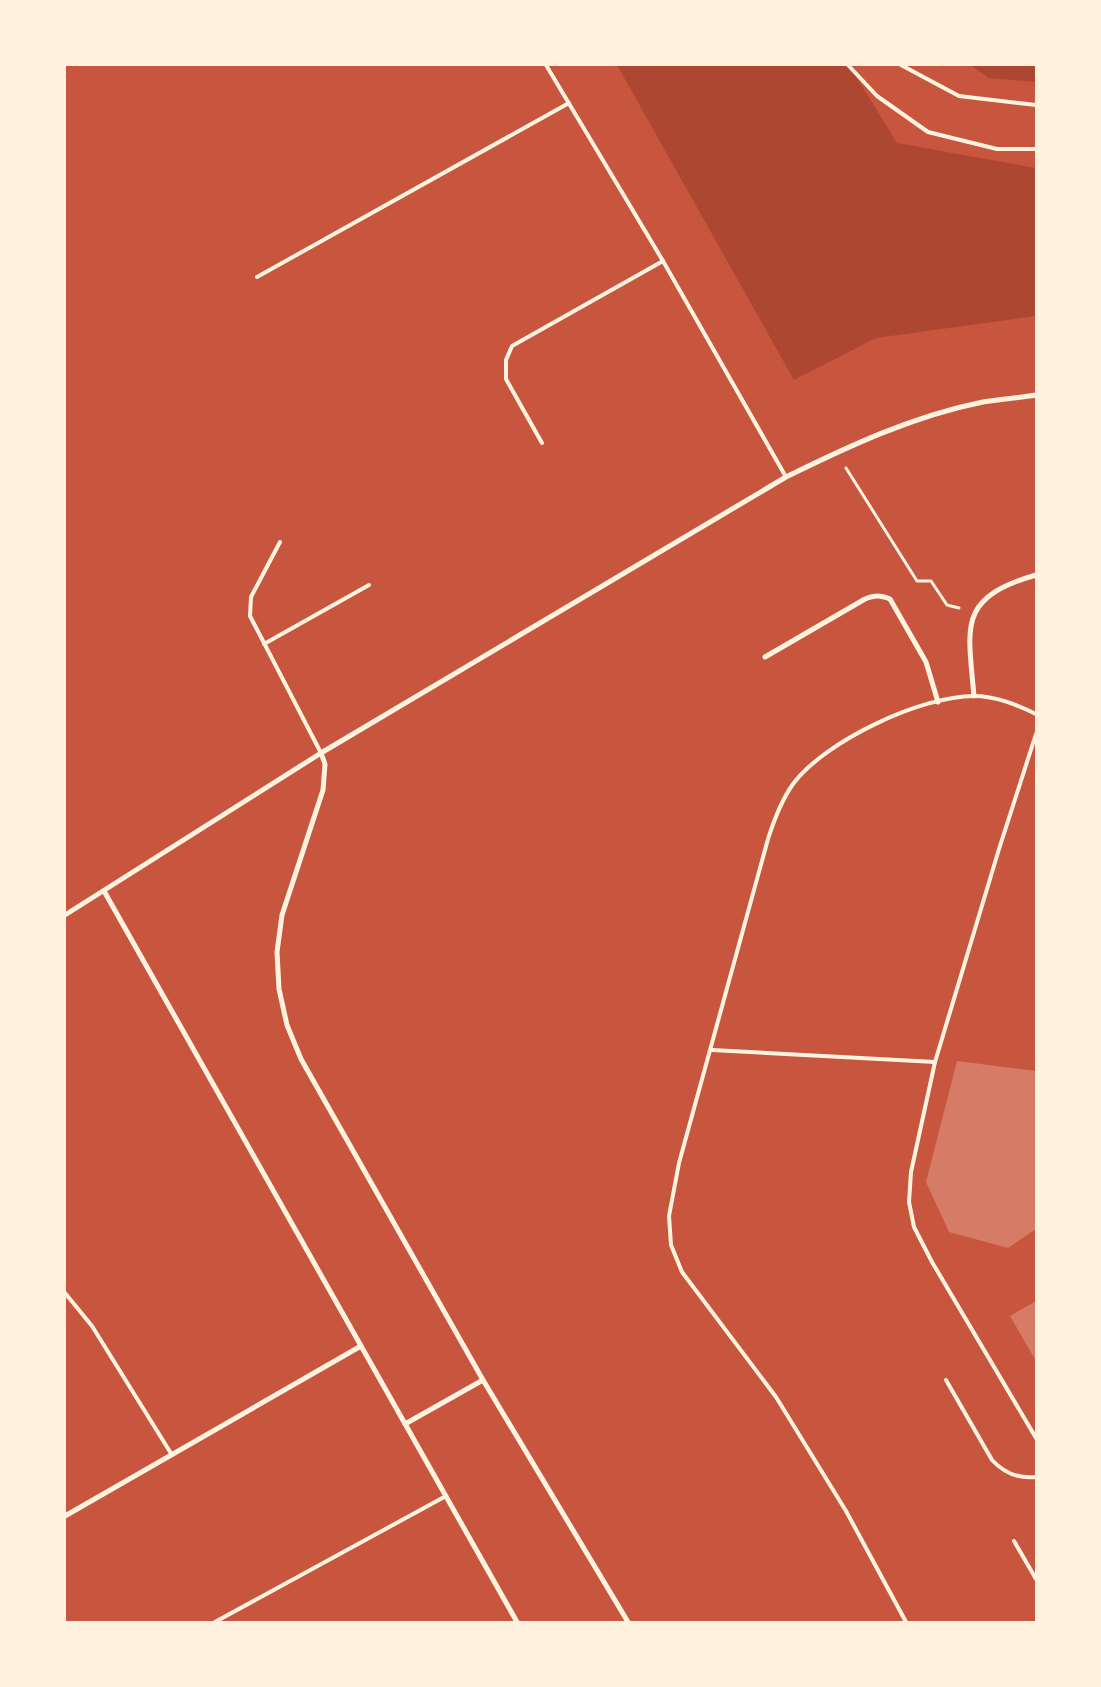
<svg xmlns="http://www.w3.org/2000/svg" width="1101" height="1687" viewBox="0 0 1101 1687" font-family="'Work Sans',sans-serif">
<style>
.green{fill:#ae4732}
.building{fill:#d67c66}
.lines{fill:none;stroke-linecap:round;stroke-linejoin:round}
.path{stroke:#fff3e0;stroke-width:3}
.service{stroke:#fff3e0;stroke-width:4}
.minor{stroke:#fff3e0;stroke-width:5}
</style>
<rect width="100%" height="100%" fill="#c8553d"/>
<g class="green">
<polygon points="617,65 849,65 897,143 1036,168 1036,316 876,338 794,380"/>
<polygon points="970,65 1036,65 1036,82 989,78"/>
</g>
<g class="building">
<polygon points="957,1061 1036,1071 1036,1229 1008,1248 949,1232 926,1182"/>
<polygon points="1036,1301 1036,1361 1010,1316"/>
</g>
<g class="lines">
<polyline class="path" points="846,468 917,581 931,581 947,605 959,608"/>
<g class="service">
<polyline points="546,65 663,261 786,477"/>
<polyline points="848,65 877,96 928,132 997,149 1036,149"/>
<polyline points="901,65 959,96 1036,105"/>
<polyline points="257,277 569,103"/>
<polyline points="542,443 506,379 506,360 512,346 663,261"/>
<polyline points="280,542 251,597 250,616 321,753"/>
<polyline points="264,644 369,585"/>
<polyline points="1036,734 999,849 935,1062 911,1172 909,1202 914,1227 932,1262 1036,1438"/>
<polyline points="712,1050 935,1062"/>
<polyline points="65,1293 92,1326 172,1455"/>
<path d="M946,1380L992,1460C1004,1473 1018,1479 1036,1477"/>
<polyline points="1014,1541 1036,1579"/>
<polyline points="215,1622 446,1496"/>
<path d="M906,1622L846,1511L776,1397L682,1272L671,1245L669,1216L679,1163L768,839C774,820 781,801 793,784C825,741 921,696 974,696C996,696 1017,705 1036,714"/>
</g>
<g class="minor">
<path d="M765,657L865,599C875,595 880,595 890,599L926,662L938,702"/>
<path d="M974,696C968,626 957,598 1036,575"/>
<polyline points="321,753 325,764 323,790 282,915 277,952 279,989 287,1025 301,1059 483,1380 628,1622"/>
<polyline points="104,891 517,1622"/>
<path d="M65,915L321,753L786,477C849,446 913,416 983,402C1000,399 1018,398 1036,395"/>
<polyline points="405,1424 483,1380"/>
<polyline points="65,1516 361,1346"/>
</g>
</g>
<rect width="1101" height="1687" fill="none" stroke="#fff3e0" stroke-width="132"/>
</svg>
